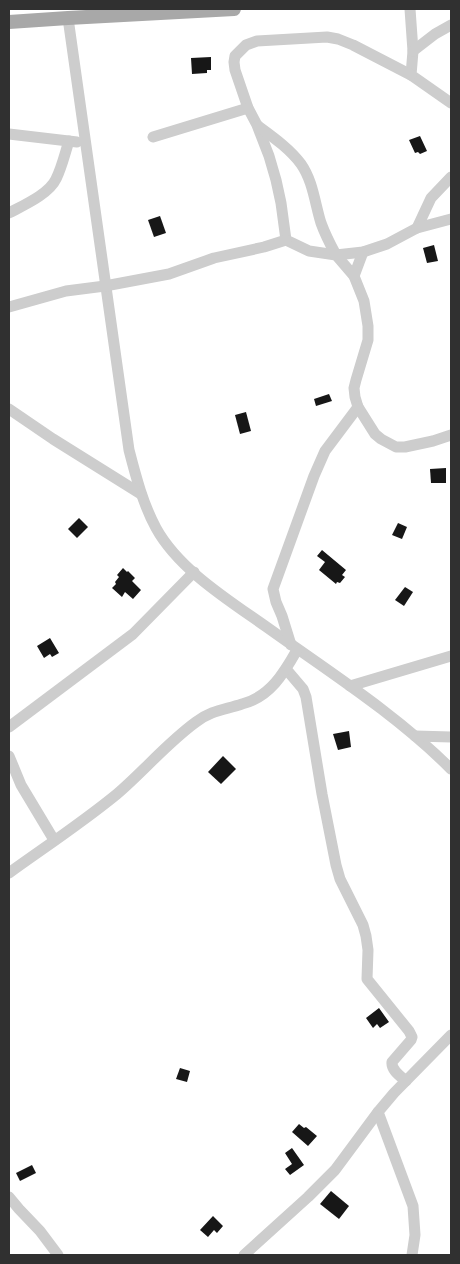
<svg xmlns="http://www.w3.org/2000/svg" width="460" height="1264" viewBox="0 0 460 1264" font-family="Inter,sans-serif">
<style>
.building{fill:#171717}
.lines{fill:none;stroke-linecap:round;stroke-linejoin:round}
.minor{stroke:#cdcdcd;stroke-width:11}
.major{stroke:#a8a8a8;stroke-width:14}
</style>
<rect width="100%" height="100%" fill="#fff"/>
<g class="building">
<polygon points="211,57 211,70 207,70 207,73 192,74 191,58"/>
<polygon points="420,136 427,151 420,154 418,152 415,153 409,140"/>
<polygon points="160,216 166,233 154,237 148,220"/>
<polygon points="434,245 438,261 427,263 423,248"/>
<polygon points="329,394 332,401 316,406 314,399"/>
<polygon points="246,412 251,431 240,434 235,415"/>
<polygon points="446,468 446,483 431,483 430,469"/>
<polygon points="79,518 88,527 77,538 68,529"/>
<polygon points="398,523 407,527 402,539 392,535"/>
<polygon points="322,550 346,570 342,575 345,577 340,583 337,582 336,584 319,570 325,562 317,556"/>
<polygon points="123,568 127,572 128,571 135,578 132,581 141,590 133,599 125,592 122,597 112,588 116,584 115,582 119,577 117,575"/>
<polygon points="405,587 413,592 404,606 395,600"/>
<polygon points="50,638 59,653 52,657 50,654 44,658 37,646"/>
<polygon points="349,731 351,747 338,750 333,734"/>
<polygon points="223,756 236,769 221,784 208,772"/>
<polygon points="379,1008 389,1022 380,1028 377,1024 373,1028 366,1018"/>
<polygon points="180,1068 190,1071 187,1082 176,1079"/>
<polygon points="299,1124 304,1128 306,1127 317,1136 308,1146 292,1132"/>
<polygon points="292,1148 304,1165 290,1175 285,1169 292,1164 285,1153"/>
<polygon points="32,1165 36,1173 20,1181 16,1173"/>
<polygon points="331,1191 349,1206 339,1219 320,1204"/>
<polygon points="213,1216 223,1226 217,1233 214,1230 208,1237 200,1230"/>
</g>
<g class="lines">
<g class="minor">
<polyline points="410,9 413,51 411,75 451,103"/>
<path d="M68,18L129,450C136,477 143,504 156,528C179,570 230,601 268,628C331,673 397,715 451,769"/>
<polyline points="413,51 435,34 451,25"/>
<polyline points="411,75 353,45 338,39 327,37 257,41 246,45 235,56 234,62 235,70 248,108 257,125 269,156 276,180 281,203 286,240 309,251 336,255 354,276 364,301 368,326 368,340 356,380 354,388 355,397 358,407 375,434 381,439 396,447 405,447 433,441 451,435"/>
<path d="M258,126C273,137 290,149 301,164C313,181 315,204 321,223C325,234 330,244 336,255L363,252L387,244L417,228L431,198L451,177"/>
<polyline points="9,134 77,142"/>
<polyline points="153,137 248,108"/>
<path d="M9,213C24,205 49,194 56,179C62,167 65,153 69,141"/>
<polyline points="417,228 451,219"/>
<polyline points="354,276 363,252"/>
<polyline points="9,307 66,291 105,286 169,274 214,258 264,247 286,240"/>
<polyline points="9,409 53,439 141,494"/>
<polyline points="291,645 282,616 276,602 273,589 314,476 325,451 358,407"/>
<path d="M286,669L303,689L306,697L322,794L336,865L340,879L363,925L366,936L368,950L367,979L409,1031L412,1037L411,1040L392,1062C391,1070 400,1076 406,1081"/>
<polyline points="350,686 451,656"/>
<polyline points="9,727 133,634 194,572"/>
<polyline points="415,736 451,737"/>
<polyline points="9,756 21,785 54,840"/>
<path d="M9,873C45,847 83,822 117,794C144,771 167,743 196,722C212,710 224,710 242,704C270,697 284,673 297,650"/>
<polyline points="9,1197 19,1209 40,1231 58,1255"/>
<polyline points="244,1255 308,1197 335,1170 378,1112"/>
<polyline points="412,1255 415,1235 413,1206 378,1112 394,1093 451,1035"/>
</g>
<polyline class="major" points="9,22 68,18 234,9"/>
</g>
<rect width="460" height="1264" fill="none" stroke="#303030" stroke-width="20"/>
</svg>
